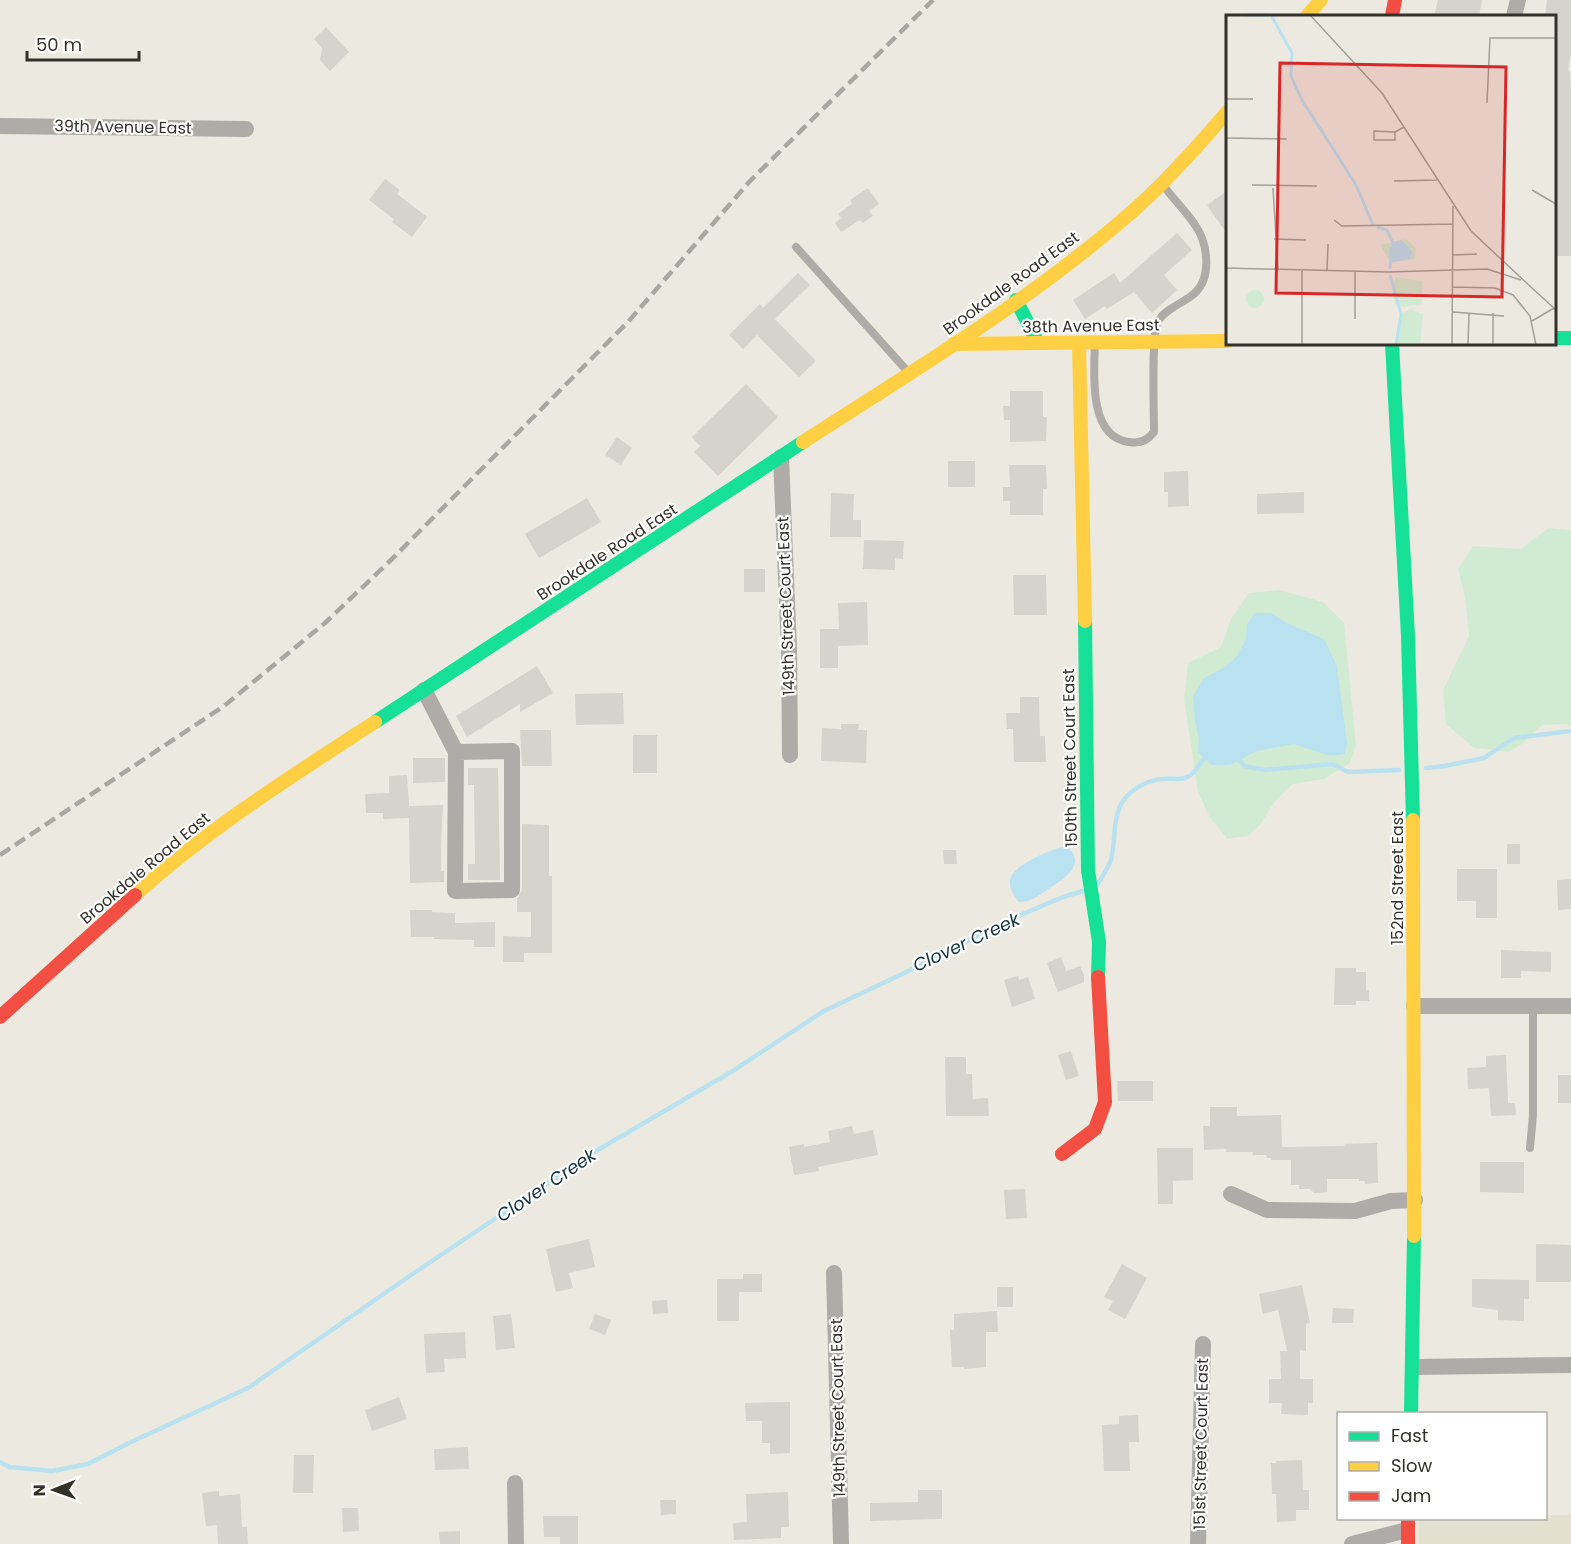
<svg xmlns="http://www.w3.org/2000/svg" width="1571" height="1544" viewBox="0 0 1571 1544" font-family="Poppins,sans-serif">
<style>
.built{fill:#e4e0cf}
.green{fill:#d1ebd2}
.water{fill:#bae1f0}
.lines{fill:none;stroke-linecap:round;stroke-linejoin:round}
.stream{stroke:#bae1f0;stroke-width:4.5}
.building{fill:#d6d2cc}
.lane{stroke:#aeaba9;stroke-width:8}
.street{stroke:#aeaba9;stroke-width:16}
.fast{stroke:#16e098;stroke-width:14}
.slow{stroke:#ffcf43;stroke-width:14}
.jam{stroke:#f24e42;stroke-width:14}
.rail{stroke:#a9a7a2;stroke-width:4.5;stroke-dasharray:12 6;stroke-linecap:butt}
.labels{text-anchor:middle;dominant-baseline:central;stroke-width:4.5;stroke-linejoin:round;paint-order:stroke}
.street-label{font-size:16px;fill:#32312a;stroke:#fff}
.water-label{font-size:18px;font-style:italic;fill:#113341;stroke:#fff}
.inset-river{fill:none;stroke:#bae1f0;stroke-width:3}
.inset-road{fill:none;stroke:#a2a097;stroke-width:1.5}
.view{fill:#d62828;fill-opacity:0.15;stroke:#d62828;stroke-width:3}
.inset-edge{fill:none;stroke:#32312a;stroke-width:3}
</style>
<rect width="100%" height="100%" fill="#eceae0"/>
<polygon class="built" points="1546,1515 1571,1515 1571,1544 1418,1544 1419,1519 1546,1518"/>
<g class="green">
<polygon points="1549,528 1571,530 1571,726 1566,724 1542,725 1522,744 1509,752 1474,748 1446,724 1443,690 1469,636 1465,597 1458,569 1473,546 1520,549"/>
<polygon points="1279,590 1323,602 1344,623 1356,745 1350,763 1324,779 1293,784 1275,801 1260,825 1248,836 1227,839 1209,816 1198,792 1184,699 1188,663 1221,647 1231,619 1249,593"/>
</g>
<g class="water">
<polygon points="1255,613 1271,613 1287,623 1324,639 1337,666 1347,743 1345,754 1330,756 1294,744 1257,751 1230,765 1212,765 1198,752 1199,739 1195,720 1193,696 1204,678 1225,667 1237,656 1246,639 1247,624"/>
<path d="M1066,846C1087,862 1067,877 1053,886C1041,893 1033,902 1019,902C1014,896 1009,889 1010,880C1012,865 1052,849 1066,846Z"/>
</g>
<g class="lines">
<g class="stream">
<polyline points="1237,758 1245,766 1264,770 1332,764 1348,772 1399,770"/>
<polyline points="1426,768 1445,766 1484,758 1514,738 1571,731"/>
<path d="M1098,884C1102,877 1108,868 1111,860C1116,841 1112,818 1123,801C1131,789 1148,780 1162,779C1169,778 1178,780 1185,778C1196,775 1199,762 1207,755"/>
<polyline points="0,1462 9,1467 52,1471 88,1464 129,1443 248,1388 414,1273 596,1151 731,1072 824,1011 919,966 1002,923 1063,897 1083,891"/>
</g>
</g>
<g class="building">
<polygon points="1438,0 1482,0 1479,16 1434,16"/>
<polygon points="1547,0 1571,0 1571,51 1568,71 1570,71 1571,96 1571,256 1554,256 1554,16 1545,16"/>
<polygon points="326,27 349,52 330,71 320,60 322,48 314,39"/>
<polygon points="385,179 400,190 397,194 427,217 412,237 392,222 394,219 369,200"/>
<polygon points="868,188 879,204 869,211 873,216 863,223 860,220 841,232 835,223 841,218 838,214 852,204 850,200"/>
<polygon points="1227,191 1227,234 1207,205"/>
<polygon points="1177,233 1192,250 1164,275 1177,290 1152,313 1134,292 1107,309 1105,306 1085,319 1073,300 1114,273 1120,283"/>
<polygon points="798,273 810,285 775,319 816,361 799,377 757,335 743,349 729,335 760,304 763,308"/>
<polygon points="746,384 778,417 718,476 694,452 700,446 692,437"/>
<polygon points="1010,391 1043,391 1043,417 1047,417 1046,441 1010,442 1010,420 1004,420 1003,406 1010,406"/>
<polygon points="617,437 632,448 621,465 605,455"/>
<rect x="948" y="461" width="27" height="26"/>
<polygon points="1009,465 1046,465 1047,489 1043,489 1043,515 1010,515 1010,501 1003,501 1003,487 1010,487"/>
<polygon points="1188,471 1189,506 1168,507 1168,492 1164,492 1164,472"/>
<polygon points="1304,492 1304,513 1257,514 1257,494"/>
<polygon points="831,493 854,494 853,520 861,520 861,537 830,537"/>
<polygon points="587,498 601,522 539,558 525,534"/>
<polygon points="864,540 904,541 903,559 895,558 895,570 863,569"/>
<rect x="744" y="569" width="21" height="23"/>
<polygon points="1013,575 1046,575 1047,615 1014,615"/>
<polygon points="867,602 868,645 838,646 838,668 820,668 820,629 839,629 838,603"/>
<polygon points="537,666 553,693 520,712 520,704 467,737 456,716"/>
<polygon points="623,693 624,724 576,725 575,694"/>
<polygon points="1020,697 1039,697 1040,736 1045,736 1046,762 1014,762 1013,729 1007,729 1006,713 1020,713"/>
<polygon points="841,724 859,724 858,730 867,730 866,763 821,761 822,728 841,729"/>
<polygon points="520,730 551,730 552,766 522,766"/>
<rect x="633" y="735" width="24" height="38"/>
<polygon points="413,758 445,758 445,782 413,783"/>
<polygon points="468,768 498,768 500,880 468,880 468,864 475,864 474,785 468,785"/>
<polygon points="407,775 409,806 443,805 441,842 441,871 444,871 444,882 410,883 409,818 383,819 383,813 366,813 365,794 389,793 389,776"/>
<polygon points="522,824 549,825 549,876 552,876 552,953 524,953 524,962 503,962 503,936 531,937 531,912 517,912 517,899 522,890"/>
<rect x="1507" y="844" width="13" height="20"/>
<polygon points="943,850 956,850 957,864 944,864"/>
<polygon points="1457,869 1497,869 1497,918 1476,918 1476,901 1457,901"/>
<polygon points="1571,879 1571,909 1558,910 1557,880"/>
<polygon points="410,910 432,910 432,912 455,913 455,923 495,922 495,947 474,947 474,940 434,939 434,937 411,937"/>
<polygon points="1501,950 1551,952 1551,972 1521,971 1521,978 1501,978"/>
<polygon points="1061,957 1066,971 1080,966 1084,975 1084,982 1058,992 1047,963"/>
<polygon points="1335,968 1356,968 1356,972 1366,972 1366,990 1369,990 1369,1001 1356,1001 1356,1005 1334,1005"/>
<polygon points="1018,976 1019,980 1028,977 1035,999 1012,1007 1004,980"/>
<polygon points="1071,1051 1079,1076 1066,1080 1058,1055"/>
<polygon points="1506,1055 1508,1103 1515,1103 1516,1115 1491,1116 1489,1088 1468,1089 1467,1068 1486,1067 1486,1056"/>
<polygon points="945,1057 966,1057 966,1074 972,1074 973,1099 988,1098 989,1116 946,1116"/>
<rect x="1558" y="1075" width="13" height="28"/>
<polygon points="1117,1081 1153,1081 1153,1101 1118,1101"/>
<polygon points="1210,1107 1237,1107 1237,1116 1281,1115 1282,1147 1345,1146 1344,1144 1377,1143 1378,1183 1365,1184 1365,1181 1359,1181 1359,1179 1327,1179 1327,1192 1314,1193 1310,1189 1299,1189 1299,1185 1291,1185 1291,1160 1271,1160 1271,1158 1267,1158 1266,1155 1253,1155 1253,1152 1226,1152 1226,1149 1204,1150 1203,1126 1210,1126"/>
<polygon points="852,1126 854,1134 873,1130 878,1155 818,1167 819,1171 794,1175 789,1147 804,1144 804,1147 830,1142 828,1131"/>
<polygon points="1157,1148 1193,1148 1193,1180 1173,1181 1173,1204 1158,1204"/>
<polygon points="1480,1162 1524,1162 1524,1193 1480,1192"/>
<polygon points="1025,1189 1027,1218 1006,1219 1004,1190"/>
<polygon points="589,1239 595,1267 569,1273 573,1288 556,1292 546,1249"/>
<polygon points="1536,1244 1571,1245 1571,1282 1536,1282"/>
<polygon points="1122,1264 1147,1278 1125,1319 1108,1310 1113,1301 1104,1297"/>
<polygon points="743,1274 762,1274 762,1292 739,1292 739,1321 717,1321 717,1279 743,1279"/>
<polygon points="1472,1279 1529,1280 1529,1299 1524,1299 1524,1321 1498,1320 1498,1310 1472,1307"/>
<polygon points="1302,1285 1310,1323 1306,1324 1306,1351 1300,1350 1300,1379 1313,1379 1313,1403 1308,1403 1308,1415 1281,1414 1282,1403 1269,1403 1269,1379 1281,1379 1280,1351 1287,1351 1278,1310 1263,1314 1259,1294"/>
<rect x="997" y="1287" width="16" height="20"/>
<polygon points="667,1300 668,1313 653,1314 652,1301"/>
<polygon points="1333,1308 1354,1309 1353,1323 1332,1323"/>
<polygon points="997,1311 998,1332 986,1332 986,1367 964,1369 964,1367 952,1367 950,1330 954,1330 954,1314"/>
<polygon points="511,1314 515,1348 496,1350 493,1316"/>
<polygon points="595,1314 611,1320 605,1335 589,1329"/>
<polygon points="465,1332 466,1358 444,1359 445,1372 426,1373 424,1334"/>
<polygon points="399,1397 407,1419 372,1431 365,1410"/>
<polygon points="790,1402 790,1453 770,1454 770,1443 762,1443 762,1421 746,1421 745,1403"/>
<polygon points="1138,1415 1139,1442 1129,1442 1130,1471 1104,1471 1102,1425 1119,1424 1119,1416"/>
<polygon points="468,1447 469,1469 435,1470 434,1449"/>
<polygon points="294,1455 314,1455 313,1493 293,1493"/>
<polygon points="1302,1460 1303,1490 1309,1490 1309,1510 1296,1510 1296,1521 1277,1522 1276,1494 1272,1494 1271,1463 1276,1463 1276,1461"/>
<polygon points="918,1490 942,1490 942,1519 870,1521 870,1503 918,1502"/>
<polygon points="219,1491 219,1496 240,1494 242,1527 247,1527 248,1544 218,1544 217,1525 206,1526 202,1493"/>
<polygon points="788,1492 789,1527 781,1527 781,1538 734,1540 733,1523 747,1522 746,1494"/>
<polygon points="660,1500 676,1500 676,1514 661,1515"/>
<polygon points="342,1508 358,1508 359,1531 343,1532"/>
<polygon points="543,1516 578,1516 578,1544 560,1544 560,1537 544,1537"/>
<polygon points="460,1531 460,1544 440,1544 439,1532"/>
</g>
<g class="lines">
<g class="lane">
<polyline points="796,247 909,373"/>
<path d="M1095,343C1094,373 1088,437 1129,442C1140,444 1148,440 1154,432C1154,412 1151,333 1158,321C1166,308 1184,303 1195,293C1212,277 1208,243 1195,225C1186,211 1173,199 1163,185"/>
<polyline points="1530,1148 1533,1115 1533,1006"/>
</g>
<g class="street">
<polyline points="1514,16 1518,0"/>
<polyline points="0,126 246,129"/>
<polyline points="781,457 789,650 790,755"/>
<polyline points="424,690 456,752 455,891 512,890 512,751 456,752"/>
<polyline points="1414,1006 1571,1006"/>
<polyline points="1231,1194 1267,1210 1355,1211 1391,1201 1415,1200"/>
<polyline points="834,1273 841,1544"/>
<polyline points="1413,1367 1571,1365"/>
<polyline points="515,1483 516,1544"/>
<polyline points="1198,1544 1203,1344"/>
<polyline points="1352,1544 1407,1530"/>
</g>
<g class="fast">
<polyline points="1016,300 1038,343"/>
<polyline points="1554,338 1571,338"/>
<polyline points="1392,344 1408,636 1413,820"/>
<polyline points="1085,621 1088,870 1099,942 1098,977"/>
<polyline points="375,722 803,442"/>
<polyline points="1411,1414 1414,1236"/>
</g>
<g class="slow">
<polyline points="1307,16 1321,0"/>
<polyline points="1079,343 1085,621"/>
<polyline points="954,344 1228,341"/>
<path d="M803,442C916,369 1033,299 1134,210C1168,180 1198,146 1228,111"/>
<polyline points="1413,820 1414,1236"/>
<path d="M135,895C209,828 292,776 375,722"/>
</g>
<g class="jam">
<polyline points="1392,16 1395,0"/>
<polyline points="0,1017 135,895"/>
<polyline points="1062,1154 1095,1129 1105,1102 1098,977"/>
<polyline points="1408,1518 1408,1544"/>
</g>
<polyline class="rail" points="0,855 224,706 325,623 392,559 628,322 750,181 933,0"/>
</g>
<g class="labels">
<g class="street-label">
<text transform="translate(123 127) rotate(1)">39th Avenue East</text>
<text transform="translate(1011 283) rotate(-36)">Brookdale Road East</text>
<text transform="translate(1091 326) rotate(-1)">38th Avenue East</text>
<text transform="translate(607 552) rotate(-33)">Brookdale Road East</text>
<text transform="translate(786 606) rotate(-92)">149th Street Court East</text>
<text transform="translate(1070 758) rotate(-91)">150th Street Court East</text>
<text transform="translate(145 868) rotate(-40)">Brookdale Road East</text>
<text transform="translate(1397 878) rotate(-90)">152nd Street East</text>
<text transform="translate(838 1408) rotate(-91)">149th Street Court East</text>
<text transform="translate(1201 1444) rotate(-89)">151st Street Court East</text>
</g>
<g class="water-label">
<text transform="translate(966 942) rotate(-25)">Clover Creek</text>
<text transform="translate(546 1185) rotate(-34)">Clover Creek</text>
</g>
</g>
<g transform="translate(1226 15)">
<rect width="330" height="330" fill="#eceae0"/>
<path d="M180,224L190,233L189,244L165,248L154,230ZM170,262L196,266V289L177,292L169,289L166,271ZM20 284a9 9 0 1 1 18 0a9 9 0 1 1-18 0ZM184,294L197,299L194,330H170L175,299Z" fill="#d1ebd2"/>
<path d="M175,225L187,237L183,244L166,247L165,228Z" fill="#bae1f0"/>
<path class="inset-river" d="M20,0H43M45,0L66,38L65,61L76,85L130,170L147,210M151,212L161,215L167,228M164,254L165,232M164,260L175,299L170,330"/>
<path class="inset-road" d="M84,0L156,78L245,216L307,274M0,84H27M261,88L264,23H330M169,117V125H148V116L169,117L178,112M0,123L61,124M168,166L211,165M26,170L91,171M47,173L52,254M306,175L330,189M108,205L116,211L227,209M48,224L80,225M227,240L251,239M0,253L162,257L261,254L295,265M101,256L102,229M227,272L269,273L287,280L304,301L310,330M306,273L330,295M227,297L278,301M129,304V257M306,306L328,293M76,330V256M226,330L227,191M242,330L243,298M267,330V298"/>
<path class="view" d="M54,48L280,52L276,282L50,278Z"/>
<rect width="330" height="330" class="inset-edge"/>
</g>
<rect x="1337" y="1412" width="210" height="108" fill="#ffffff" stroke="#adadaa" stroke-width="1.5"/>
<rect x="1349" y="1432" width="30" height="9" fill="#16e098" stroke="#adadaa" stroke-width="1.5"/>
<text x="1391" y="1442" font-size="18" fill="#32312a">Fast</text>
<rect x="1349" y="1462" width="30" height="9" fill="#ffcf43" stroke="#adadaa" stroke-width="1.5"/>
<text x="1391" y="1472" font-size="18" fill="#32312a">Slow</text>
<rect x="1349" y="1492" width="30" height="9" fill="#f24e42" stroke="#adadaa" stroke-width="1.5"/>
<text x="1391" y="1502" font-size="18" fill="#32312a">Jam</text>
<g transform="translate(54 1490) rotate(269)" stroke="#ffffff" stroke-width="4.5" paint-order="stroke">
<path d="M0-4.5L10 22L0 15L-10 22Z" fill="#32312a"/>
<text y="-9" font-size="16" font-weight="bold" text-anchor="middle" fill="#32312a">N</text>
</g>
<path d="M27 51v9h112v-9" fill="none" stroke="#32312a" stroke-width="3"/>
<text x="36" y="51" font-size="18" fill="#32312a" stroke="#ffffff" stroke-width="4.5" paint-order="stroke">50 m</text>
</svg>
